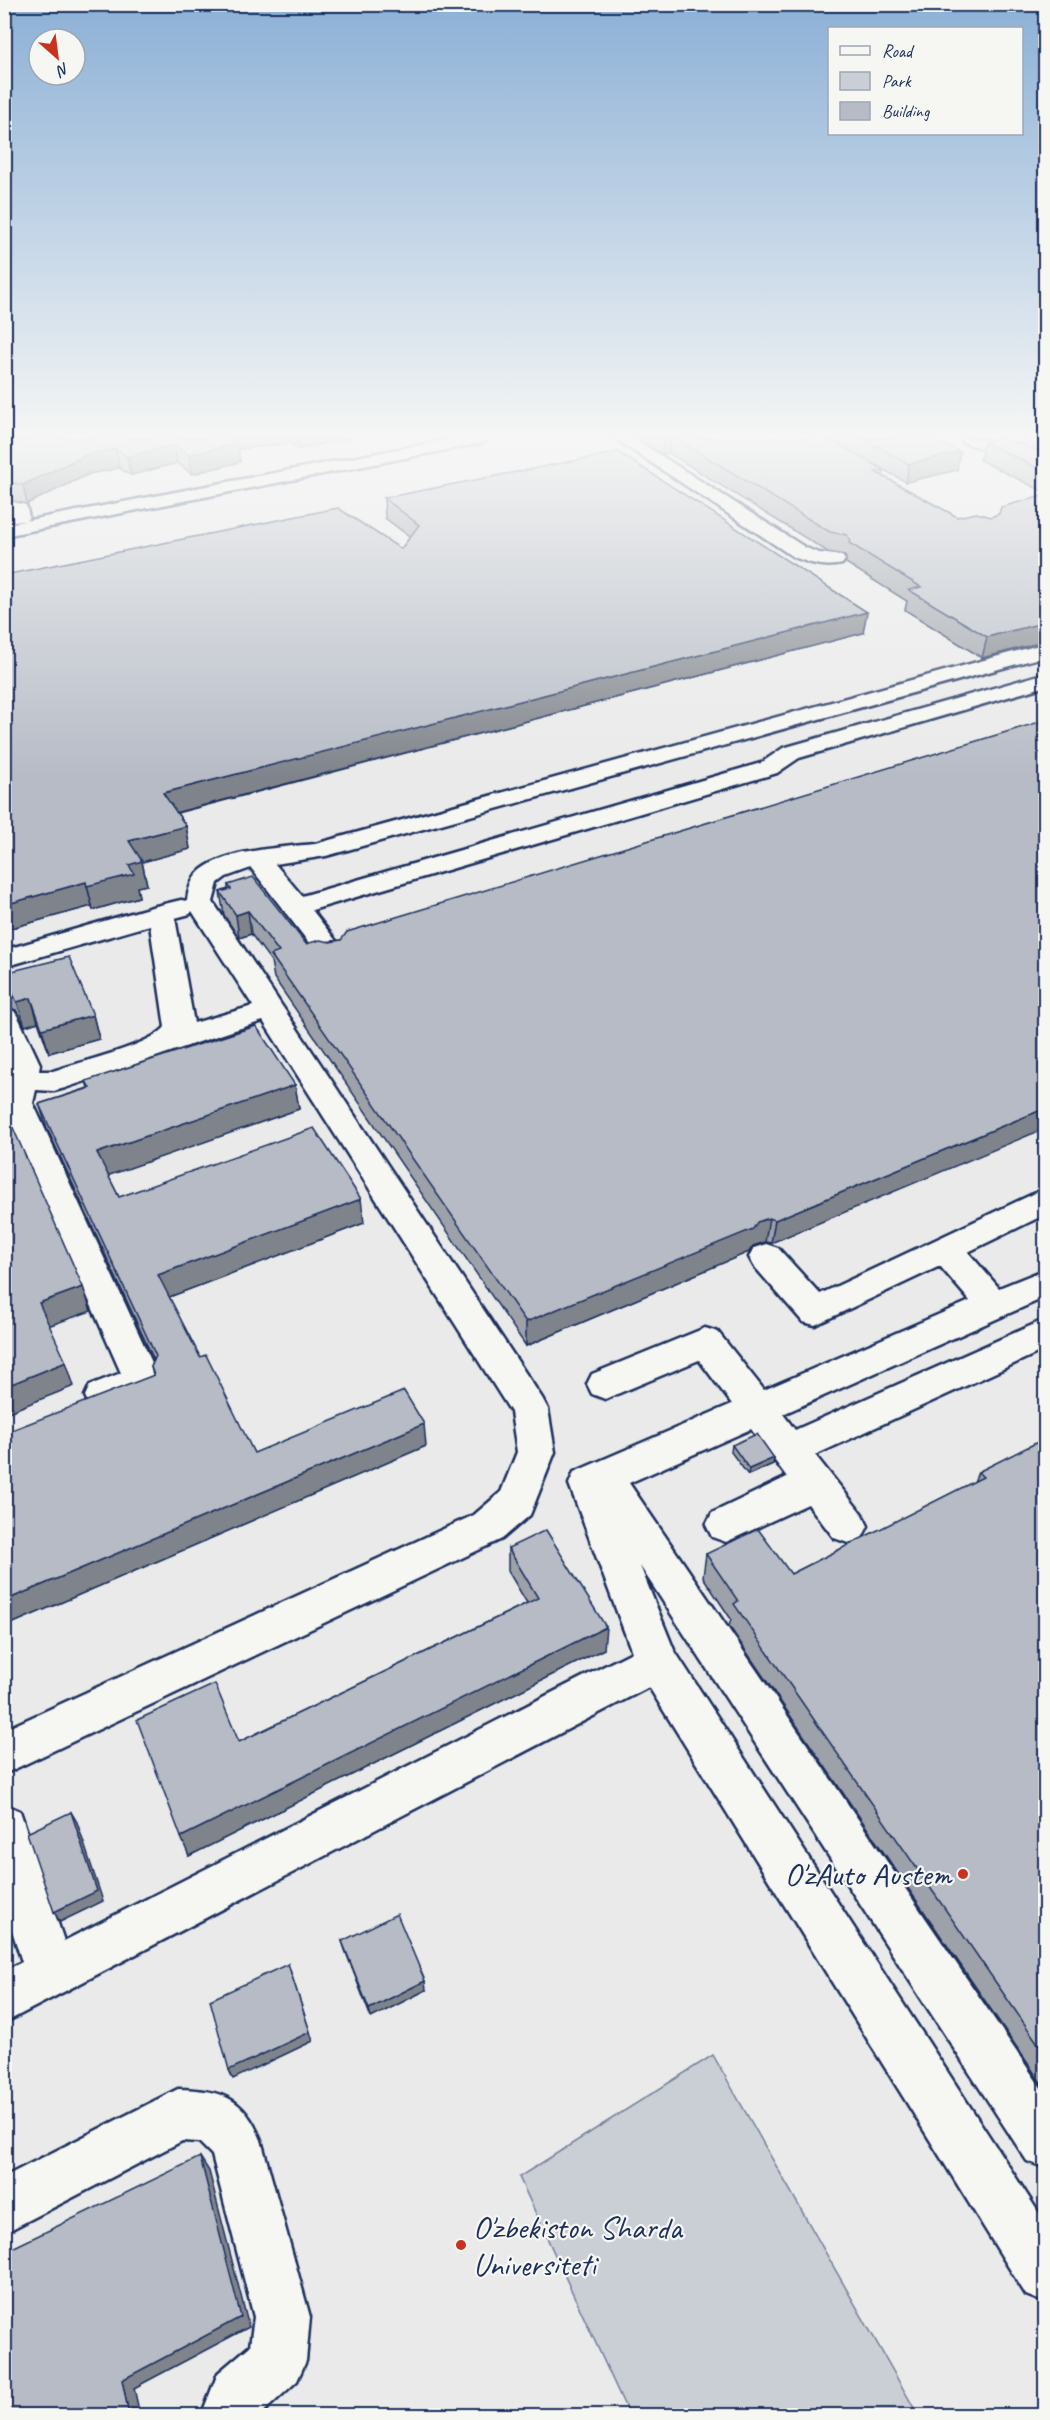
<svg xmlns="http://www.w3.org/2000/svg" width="1050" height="2420" viewBox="0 0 1050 2420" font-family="Caveat,sans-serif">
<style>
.green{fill:#caced5;stroke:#727e9a;stroke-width:1.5}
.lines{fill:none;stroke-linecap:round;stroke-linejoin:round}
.minor-casing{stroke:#1b2f5e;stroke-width:5}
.major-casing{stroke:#1b2f5e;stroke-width:5}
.minor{fill:#f6f6f2;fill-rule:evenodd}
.major{fill:#f6f6f2;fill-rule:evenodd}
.wall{fill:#9da1aa;stroke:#1b2f5e;stroke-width:1.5}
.shaded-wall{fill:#7f838b;stroke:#1b2f5e;stroke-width:1.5}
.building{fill:#b6bbc6;stroke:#1b2f5e;stroke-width:1.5}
.poi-dot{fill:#c8321e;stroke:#f6f6f2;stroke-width:2}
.labels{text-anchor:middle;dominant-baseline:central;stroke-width:4.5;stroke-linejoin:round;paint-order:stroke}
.near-poi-label{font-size:32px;fill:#1b2f5e;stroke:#f6f6f2;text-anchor:end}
</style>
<rect width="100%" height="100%" fill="#e9eae9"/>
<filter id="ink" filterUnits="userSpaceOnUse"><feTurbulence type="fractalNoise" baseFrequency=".0167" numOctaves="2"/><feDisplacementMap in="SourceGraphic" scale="12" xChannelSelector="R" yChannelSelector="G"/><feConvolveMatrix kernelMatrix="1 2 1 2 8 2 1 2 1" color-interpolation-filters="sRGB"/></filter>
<g filter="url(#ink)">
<polygon class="green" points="713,2055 918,2415 629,2415 519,2177"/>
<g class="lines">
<g class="minor-casing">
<g id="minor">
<path d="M614,438H633L806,548L819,553L842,556L845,560L842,564C824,568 808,563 792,556Z"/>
<path d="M960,438C995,438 1014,447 1046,461V473L998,453L962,442Z"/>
<polygon points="4,500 26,505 29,517 26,521 14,521 11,512 4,511"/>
<path d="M1046,643V656L326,856L275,864L302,896L761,763L783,748L1046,673V686L799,758L777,773L312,910L347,955L343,961L333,963L323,961L251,868L226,877L218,883L213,902L542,1398L548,1409L555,1452L530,1515L502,1539L4,1774V1730L474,1515L501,1492L517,1452L511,1412L263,1021C196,1042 131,1066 65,1088L54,1091L36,1090L33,1103L160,1380L155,1390L116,1407L103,1411L90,1407L85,1396L90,1385L121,1373L4,1107L10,1064L4,1051V1008L14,1011L18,1017L40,1064L39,1071H53C77,1063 152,1045 165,1027L150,925L4,967V950L152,907L181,900L187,901C188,890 191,880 199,872C222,850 285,847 315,844ZM192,911L253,1006L194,1023L175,918L190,914Z"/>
<polygon points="1046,1188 1046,1214 968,1252 999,1288 1046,1269 1046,1297 783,1414 795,1430 1046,1319 1046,1349 815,1455 862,1514 868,1526 862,1538 848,1543 834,1538 808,1504 726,1542 712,1537 706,1525 712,1513 787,1477 751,1429 629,1483 1046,2095 1046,2168 1027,2161 640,1566 674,1650 1046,2224 1046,2303 1026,2295 649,1687 4,2023 4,1971 22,1962 4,1905 4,1804 20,1811 64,1941 632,1652 569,1484 574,1472 732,1404 699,1360 605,1399 592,1394 587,1384 592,1374 705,1328 718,1332 764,1390 970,1301 940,1266 815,1325 803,1322 754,1266 749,1257 754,1248 766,1244 778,1248 820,1294"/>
<path d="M178,2089C221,2090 244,2097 261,2140L310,2317L306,2361L297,2381L259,2416H201L218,2373L250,2346L254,2317L212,2155L199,2142L182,2141L4,2233V2177Z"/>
</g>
</g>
<g class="major-casing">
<polygon id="major" points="456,438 490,438 482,443 4,536 4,525"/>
</g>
<use href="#minor" class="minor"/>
<use href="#major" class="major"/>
</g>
<g class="wall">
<polygon points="4,438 350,438 298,449 290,443 238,449 240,462 192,474 177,463 131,475 119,468 89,474 27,504 4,499"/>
<polygon points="634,438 932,438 957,470 906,482 884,470 883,476 957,517 991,517 1046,495 982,658 905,610 907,601 846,563 846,558 844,555 828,552 669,453 663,454"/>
<polygon points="1018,438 1046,438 1046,493 980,460 984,442 1017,443"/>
<polygon points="384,498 863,633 177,813 186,826 190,849 142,862 147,885 137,887 139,897 93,910 92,906 4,930 4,575 401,549 410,537 385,518"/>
<polygon points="1046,720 771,1243 765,1242 753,1246 749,1252 526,1346 274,978 271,961 251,934 239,938 224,915 220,892 228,889 228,885 306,944 341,940"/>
<polygon points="4,973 93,1015 99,1039 49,1053 38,1022 25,1026 16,1010 5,1006"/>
<polygon points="86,1081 295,1085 299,1109 108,1175 119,1197 364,1223 169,1297 200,1357 254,1453 426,1446 4,1627 153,1375 151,1367 154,1360 47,1128 39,1104 88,1088"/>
<polygon points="1046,1438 1046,2090 729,1626 731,1619 703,1577 706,1554 791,1574 974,1482 978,1472"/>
<polygon points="732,1445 774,1458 773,1464 748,1475 731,1452"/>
<polygon points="508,1548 604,1649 189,1856 239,1742 527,1603 508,1571"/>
<polygon points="342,1941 426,1990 371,2018 345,1950"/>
</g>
<g class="shaded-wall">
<polygon points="4,438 41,438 4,448"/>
<polygon points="220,438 289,438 290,443 238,449 240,462 192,474 189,455"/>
<polygon points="296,438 350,438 298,449"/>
<polygon points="664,438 670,438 669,453 663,454"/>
<polygon points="174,445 177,463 131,475 127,457"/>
<polygon points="116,449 119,468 89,474 27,504 23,485 86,455"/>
<polygon points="960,452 957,470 906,482 909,464"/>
<polygon points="884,470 881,488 875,472"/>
<polygon points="867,612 863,633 167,815 163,793"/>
<polygon points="1046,622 1046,641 982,658 987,637"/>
<polygon points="186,826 190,849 142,862 147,885 137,887 139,897 93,910 87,886 129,841"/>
<polygon points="86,882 92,906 4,930 4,905"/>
<polygon points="248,911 251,934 239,938 236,915"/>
<polygon points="31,998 38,1022 25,1026 17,1002"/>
<polygon points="93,1015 99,1039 49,1053 42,1029"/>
<polygon points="295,1085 299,1109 104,1177 97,1153"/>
<polygon points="1046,1108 1046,1128 771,1243 775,1220"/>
<polygon points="361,1199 364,1223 164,1299 158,1275"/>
<polygon points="769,1218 765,1242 753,1246 749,1252 526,1346 526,1322 757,1222"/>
<polygon points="83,1287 91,1311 48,1326 39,1303"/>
<polygon points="66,1362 74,1386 4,1414 4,1387"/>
<polygon points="424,1424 426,1446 4,1627 4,1601"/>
<polygon points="774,1458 773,1464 748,1475 749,1469"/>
<polygon points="606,1627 604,1649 189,1856 181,1837"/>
<polygon points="71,1812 77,1822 103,1901 60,1922 54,1912"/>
<polygon points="288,1964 313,2041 233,2079 229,2070"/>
<polygon points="425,1981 426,1990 371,2018 369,2009"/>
<polygon points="200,2157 209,2171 249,2327 134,2388 140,2415 129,2415 122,2380"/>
</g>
<g class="building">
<polygon points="38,438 228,438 237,444 189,455 174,445 127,457 116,449 86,455 23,485 4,481 4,443"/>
<polygon points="675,438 827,438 884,470 875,472 957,517 977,513 991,517 999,514 1001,507 1046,495 1046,622 987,637 909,590 921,587 849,543 850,540 847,535 830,532"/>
<polygon points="862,438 932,438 960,452 909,464"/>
<polygon points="1001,438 1004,438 1046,454 1046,472 984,442"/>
<polygon points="618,452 867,612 163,793 186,826 129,841 142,861 129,865 134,874 87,886 86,882 4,905 4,575 338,508 401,549 419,525 384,498"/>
<polygon points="1046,720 1046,1108 775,1220 769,1218 757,1222 753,1229 526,1322 271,955 279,952 248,911 236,915 220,892 231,889 228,885 253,877 306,944 320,940 330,942 341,940 347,932"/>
<polygon points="69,957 93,1015 42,1029 31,998 17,1002 9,986 4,985 4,973"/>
<polygon points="256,1026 295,1085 97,1153 119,1197 314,1128 361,1199 158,1275 200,1357 206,1355 254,1453 404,1391 424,1424 4,1601 4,1433 154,1375 151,1367 156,1356 39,1104 90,1088 86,1081"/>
<polygon points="7,1114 83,1287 39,1303 66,1362 4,1387 4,1280 6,1280 4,1276 4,1115"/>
<polygon points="757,1434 774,1458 749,1469 732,1445"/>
<polygon points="1046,1438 1046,2055 734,1604 738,1601 706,1554 758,1529 791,1574 983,1477 978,1472"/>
<polygon points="546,1530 606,1627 181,1837 137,1720 215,1684 239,1742 538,1598 508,1548"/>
<polygon points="71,1812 97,1891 54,1912 27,1833"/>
<polygon points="397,1914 425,1981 369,2009 342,1941"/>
<polygon points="288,1964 310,2032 229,2070 210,2000"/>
<polygon points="200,2157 241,2317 122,2380 129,2415 4,2415 4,2252"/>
</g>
</g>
<linearGradient id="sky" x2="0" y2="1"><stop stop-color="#8cb0d6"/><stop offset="0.56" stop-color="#f5f6f5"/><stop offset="1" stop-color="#f5f6f5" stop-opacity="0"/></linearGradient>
<rect width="1050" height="777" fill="url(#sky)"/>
<g class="poi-dot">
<circle cx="963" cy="1874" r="6"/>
<circle cx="461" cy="2245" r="6"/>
</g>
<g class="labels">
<g class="near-poi-label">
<text x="951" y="1874">O'zAuto Austem</text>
<text x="473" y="2227" text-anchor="start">O'zbekiston Sharda<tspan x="473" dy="37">Universiteti</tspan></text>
</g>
</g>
<rect width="1050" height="2420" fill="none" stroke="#f6f6f2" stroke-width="24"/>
<rect x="12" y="12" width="1026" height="2396" fill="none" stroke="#1b2f5e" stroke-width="2" filter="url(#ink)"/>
<rect x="828" y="27" width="195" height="108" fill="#f6f6f2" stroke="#9ea6b7" stroke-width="1.5"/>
<rect x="840" y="46" width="30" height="9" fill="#f6f6f2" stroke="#9ea6b7" stroke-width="1.5"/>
<text x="882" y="57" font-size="18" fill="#1b2f5e">Road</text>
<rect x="840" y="72" width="30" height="18" fill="#caced5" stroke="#9ea6b7" stroke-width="1.5"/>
<text x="882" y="87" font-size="18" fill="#1b2f5e">Park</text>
<rect x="840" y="102" width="30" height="18" fill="#b6bbc6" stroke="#9ea6b7" stroke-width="1.5"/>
<text x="882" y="117" font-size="18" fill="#1b2f5e">Building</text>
<g transform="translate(57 57) rotate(152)"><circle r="28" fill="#f6f6f2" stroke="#9ea6b7" stroke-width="1.5"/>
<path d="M0-4.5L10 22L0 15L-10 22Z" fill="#c8321e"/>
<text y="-9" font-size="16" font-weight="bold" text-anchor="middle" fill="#1b2f5e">N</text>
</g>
</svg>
